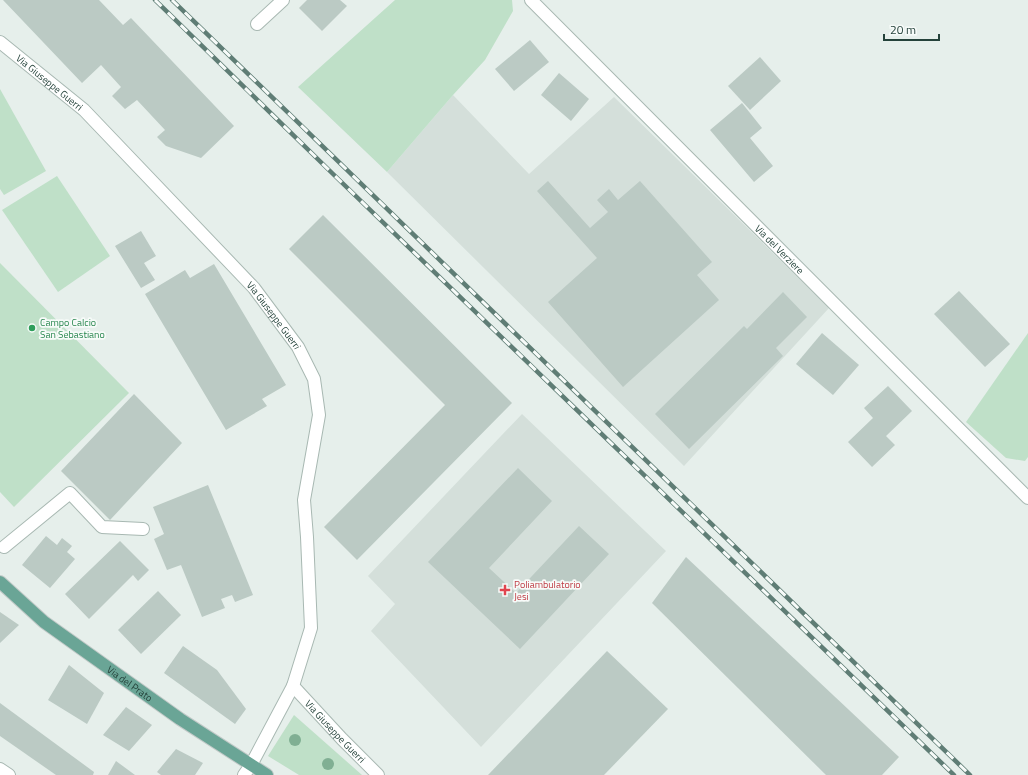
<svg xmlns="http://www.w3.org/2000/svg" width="1028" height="775" viewBox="0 0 1028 775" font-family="'Titillium Web',sans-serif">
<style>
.built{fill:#d4dfda}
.green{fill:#bfe0c8}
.building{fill:#bbcac4}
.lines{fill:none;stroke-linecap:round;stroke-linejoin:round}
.minor-casing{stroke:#a8b8b2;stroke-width:14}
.major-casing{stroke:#c2cac8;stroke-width:14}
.minor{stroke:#fff;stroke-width:12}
.major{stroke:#6aa596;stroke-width:12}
.rail-casing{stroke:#5f7d75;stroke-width:4.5}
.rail{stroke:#f7fbf9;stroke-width:3;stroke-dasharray:9;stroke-linecap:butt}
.tree{fill:#80af93}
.leisure-dot{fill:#2e9e5b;stroke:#f7fbf9;stroke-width:1.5}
.health-dot{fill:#e0444e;stroke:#f7fbf9;stroke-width:1.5}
.labels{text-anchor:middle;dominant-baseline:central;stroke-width:3.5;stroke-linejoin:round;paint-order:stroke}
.street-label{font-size:10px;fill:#24423a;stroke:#f7fbf9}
.leisure-label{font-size:10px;fill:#27864d;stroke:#f7fbf9;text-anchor:start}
.health-label{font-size:10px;fill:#be3a42;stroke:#f7fbf9;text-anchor:start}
</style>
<rect width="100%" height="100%" fill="#e6efeb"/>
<g class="built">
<polygon points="453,95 529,174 614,97 829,308 684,466 387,172"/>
<polygon points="522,414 666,551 481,747 371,631 395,604 368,576"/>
</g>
<g class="green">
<polygon points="395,0 512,0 513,11 485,60 453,95 387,172 298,87"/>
<polygon points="0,89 46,171 4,195 0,189"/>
<polygon points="57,176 110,256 58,292 2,210"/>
<polygon points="0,263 129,393 14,507 0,492"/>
<polygon points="1028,333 1028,457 1025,461 1006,458 966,422"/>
<polygon points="294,715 362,775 299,775 268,756"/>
</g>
<g class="building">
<polygon points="3,0 99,0 123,25 131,18 234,126 201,158 166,146 157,137 165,130 137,100 125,109 112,96 121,87 101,65 82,83"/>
<polygon points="307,0 340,0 347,6 322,31 299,8"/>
<polygon points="530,40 549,62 514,91 495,69"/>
<polygon points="760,57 781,81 750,110 728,86"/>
<polygon points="559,73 589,99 571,121 541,95"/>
<polygon points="742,103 762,128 750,138 773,166 754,182 710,130"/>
<polygon points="548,181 590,228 608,212 597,200 609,189 618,200 640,181 712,262 697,275 719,300 623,387 548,302 597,258 537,191"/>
<polygon points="323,215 512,403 357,560 324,527 445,405 289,249"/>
<polygon points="141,231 156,256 144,263 155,280 141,288 115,246"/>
<polygon points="214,264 286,385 262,399 267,406 226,430 145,294 185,270 190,278"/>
<polygon points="959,291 1010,344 985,367 934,314"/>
<polygon points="783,292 807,317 776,348 783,356 689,449 655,414 744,326 747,329"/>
<polygon points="822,333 859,365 833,395 796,364"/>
<polygon points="888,386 912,411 886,436 895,445 872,467 848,442 873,418 864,408"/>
<polygon points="134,394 182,443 110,520 61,471"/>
<polygon points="518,468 552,501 489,568 516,593 579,526 609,554 520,649 428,562"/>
<polygon points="208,485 253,595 235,602 232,595 221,599 225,608 202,617 181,565 167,570 154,539 164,534 153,507"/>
<polygon points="46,536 57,545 62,538 72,546 67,552 75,559 50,588 22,565"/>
<polygon points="120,541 149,570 138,581 133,575 89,619 65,594"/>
<polygon points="686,557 899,757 882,775 826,775 652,603"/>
<polygon points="158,591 181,615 141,654 118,630"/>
<polygon points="0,612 19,625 0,643"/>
<polygon points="183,646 217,670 246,709 235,724 164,673"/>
<polygon points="607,651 668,709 604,775 488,775"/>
<polygon points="69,665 104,693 87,724 48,700"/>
<polygon points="0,703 94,772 93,775 56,775 0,736"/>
<polygon points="126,707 152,725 129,751 103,735"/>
<polygon points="176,749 203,763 195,775 161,775 157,772"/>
<polygon points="116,761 135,775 108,775"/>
</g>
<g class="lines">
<g class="minor-casing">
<g id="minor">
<path id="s1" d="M531,0L1028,498"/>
<polyline points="257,24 283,0"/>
<path id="s2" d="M0,42L84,110L254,288L298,347L314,379L319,415L304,500L307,537L311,628L293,686L251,765L244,775"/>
<polyline points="4,547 70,493 102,527 143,529"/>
<path id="s3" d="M293,686L342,739L378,775"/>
<polyline points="0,769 9,775"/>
</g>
</g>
<g class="major-casing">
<g id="major">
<path id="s4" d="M0,582L44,622L180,719L267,775"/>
</g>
</g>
<use href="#minor" class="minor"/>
<use href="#major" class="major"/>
<g class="rail-casing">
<g id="rail">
<polyline points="155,0 332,173 954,775"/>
<polyline points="172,0 970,775"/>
</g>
</g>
<use href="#rail" class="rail"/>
</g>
<g class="tree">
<circle cx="295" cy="740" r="6"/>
<circle cx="328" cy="764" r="6"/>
</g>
<circle class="leisure-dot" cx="32" cy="328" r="4"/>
<path class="health-dot" d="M503 584h4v4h4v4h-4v4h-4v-4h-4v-4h4z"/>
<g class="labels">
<g class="street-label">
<text stroke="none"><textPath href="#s2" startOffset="64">Via Giuseppe Guerri</textPath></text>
<text stroke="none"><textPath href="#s1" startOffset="352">Via del Verziere</textPath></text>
<text stroke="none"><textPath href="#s2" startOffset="388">Via Giuseppe Guerri</textPath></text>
<text stroke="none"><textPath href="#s4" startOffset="165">Via del Prato</textPath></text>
<text stroke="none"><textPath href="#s3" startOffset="62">Via Giuseppe Guerri</textPath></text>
</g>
<g class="leisure-label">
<text x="40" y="322">Campo Calcio<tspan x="40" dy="12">San Sebastiano</tspan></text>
</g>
<g class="health-label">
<text x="514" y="584">Poliambulatorio<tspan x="514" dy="12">Jesi</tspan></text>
</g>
</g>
<path d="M884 34v6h55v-6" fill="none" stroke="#24423a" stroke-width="2"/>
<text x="890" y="34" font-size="12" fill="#24423a" stroke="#f7fbf9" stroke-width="3" paint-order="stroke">20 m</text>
</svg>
